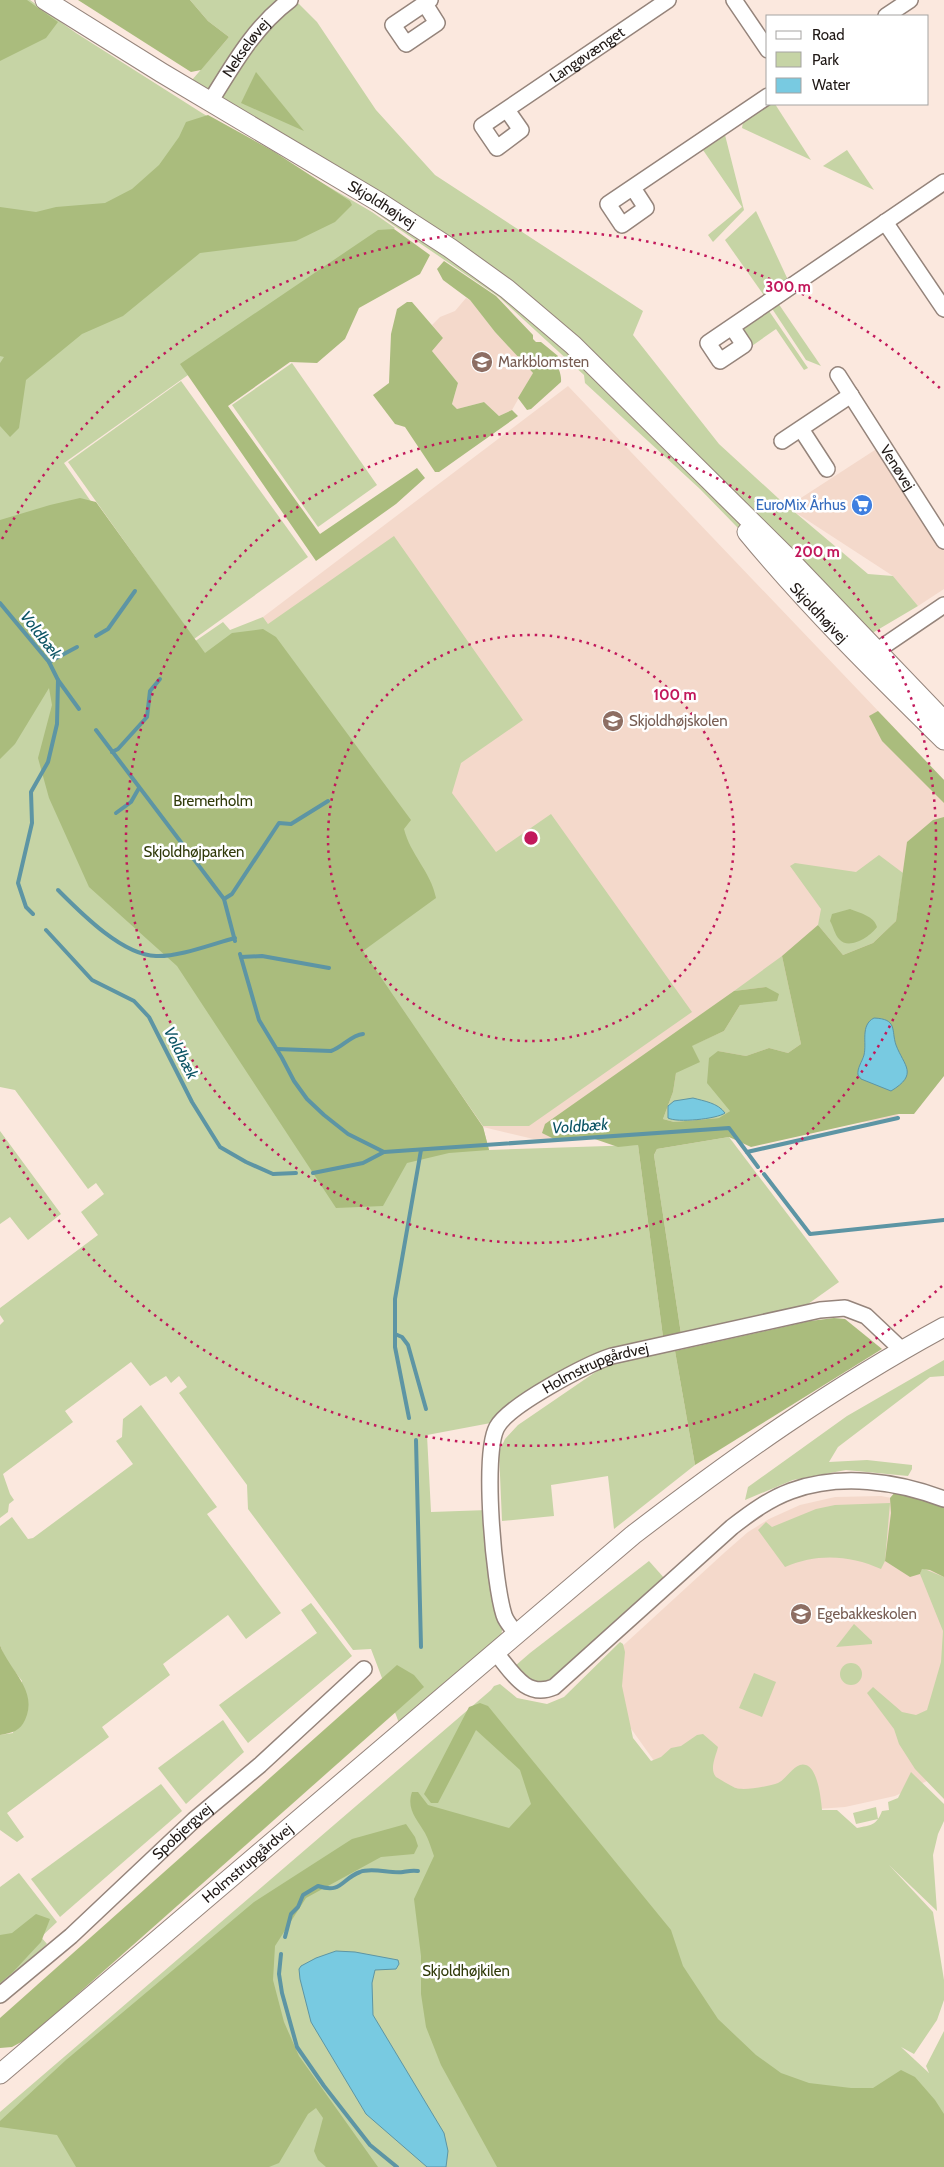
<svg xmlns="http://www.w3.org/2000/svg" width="944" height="2167" viewBox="0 0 944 2167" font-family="Cabin,sans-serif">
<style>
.built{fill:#f4d9cb}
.green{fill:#c6d4a5}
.forest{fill:#aabc7d}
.water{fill:#78cae1;stroke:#5d95a4}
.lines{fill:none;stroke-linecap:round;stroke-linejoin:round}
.stream{stroke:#5d95a4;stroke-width:4}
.minor-casing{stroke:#95847b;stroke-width:18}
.tertiary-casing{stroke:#95847b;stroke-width:21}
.minor{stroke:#fff;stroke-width:15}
.tertiary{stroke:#fff;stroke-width:19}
.ring{fill:none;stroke:#c2185b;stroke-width:2.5;stroke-dasharray:2.5 5}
.labels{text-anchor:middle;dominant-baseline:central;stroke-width:5;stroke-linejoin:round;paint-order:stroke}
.street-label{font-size:15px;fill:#1f1815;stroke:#fff}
.education-label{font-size:15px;fill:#785e54;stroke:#fff;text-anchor:start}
.shop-label{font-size:15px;fill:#366cbe;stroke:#fff;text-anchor:end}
.park-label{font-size:15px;fill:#303a09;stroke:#fff}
.water-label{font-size:16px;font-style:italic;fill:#0b5464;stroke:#fff}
.centre{fill:#c2185b;stroke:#fff;stroke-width:2.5}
.ring-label{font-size:15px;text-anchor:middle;font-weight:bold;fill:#c2185b;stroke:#fff;stroke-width:5;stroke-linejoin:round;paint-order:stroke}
</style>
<rect width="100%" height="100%" fill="#fbe8de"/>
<g class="built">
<polygon points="466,298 470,300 495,332 533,373 512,410 499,416 484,402 457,409 452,404 458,383 432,351 443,338 432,325 440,317 455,311"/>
<polygon points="568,386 944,780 944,844 917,844 898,1120 542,1141 483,1127 362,951 402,807 263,617"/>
<polygon points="878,448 944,551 944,589 918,606 893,576 787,507"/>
<polygon points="881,1496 919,1503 944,1515 944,1773 895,1796 845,1807 804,1810 662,1772 592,1674 724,1553 748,1532 769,1519 800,1505 835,1497"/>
</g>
<g class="green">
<polygon points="0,0 30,0 76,33 202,113 372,212 395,228 64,463 191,644 223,622 230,630 263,617 268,624 394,536 523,720 461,763 452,793 496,852 551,814 692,1012 529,1126 483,1126 442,1067 483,1127 489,1150 638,1145 663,1337 599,1354 500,1412 496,1422 427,1435 431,1512 488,1510 503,1624 501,1637 399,1723 371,1649 353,1650 248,1509 247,1485 179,1393 187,1387 179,1376 171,1383 166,1376 150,1386 131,1362 65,1411 73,1422 3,1474 10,1494 14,1500 9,1504 8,1512 0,1518 0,1325 4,1321 0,1315 0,1308 98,1235 81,1212 104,1194 96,1183 88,1189 15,1090 0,1087"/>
<polygon points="190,0 295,0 317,22 376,110 435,175 643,311 633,335 719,444 778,498 868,574 893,576 918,606 852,645 700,489 585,383 584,375 499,297 393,225 192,80 229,37 208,21"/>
<polygon points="771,104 775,104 811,160 742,128 743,122"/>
<polygon points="725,135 744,210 713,242 708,235 742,207 703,150"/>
<polygon points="847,150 874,190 823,166"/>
<polygon points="756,211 788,280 765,297 725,240"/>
<polygon points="778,303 821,366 806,360 771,307"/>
<polygon points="767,310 769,311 808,368 804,370 776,329 749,348 739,330"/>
<polygon points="292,363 377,485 318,527 232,405"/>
<polygon points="181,381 308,557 194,639 68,462"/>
<polygon points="879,855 903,873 896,921 873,943 843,955 818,925 821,909 790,866 795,863 856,872"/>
<polygon points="782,956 801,1044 788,1053 769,1048 746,1056 718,1051 730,1111 720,1118 674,1122 663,1119 673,1092 676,1073 691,1046 724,1031 740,1005 766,987 734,991"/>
<polygon points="0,1131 61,1214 28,1240 10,1217 0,1224"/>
<polygon points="729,1137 839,1282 801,1309 681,1334 654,1155 657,1149"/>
<polygon points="675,1351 695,1465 614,1529 608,1476 551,1485 554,1516 502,1521 499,1452 505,1439 518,1425 597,1371 621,1360"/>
<polygon points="944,1360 944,1376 930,1377 838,1447 829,1462 867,1460 912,1465 912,1469 908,1476 846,1470 793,1480 745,1500 748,1487 847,1416"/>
<polygon points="141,1405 217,1507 207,1514 281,1613 246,1639 228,1615 163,1664 170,1675 102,1727 109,1737 7,1813 24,1837 17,1842 0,1830 0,1735 13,1733 22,1681 6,1660 0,1645 0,1526 12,1517 28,1539 33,1538 133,1464 116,1441 122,1437 123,1419"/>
<path d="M890,1503L885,1561L881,1569C850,1555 817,1553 785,1567L758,1530L766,1522L772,1527L816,1509L835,1505Z"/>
<path d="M649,1561L665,1579L550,1682C533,1685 526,1678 515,1666L530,1653Z"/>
<polygon points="922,1568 944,1577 944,1799 915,1769 899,1744 894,1729 867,1693 873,1687 902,1712 916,1715 927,1710 941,1662 943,1631 920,1574"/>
<polygon points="311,1603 352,1656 248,1743 219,1705 317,1633 301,1610"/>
<polygon points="854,1624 872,1641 872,1644 836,1647"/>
<path d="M620,1642L623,1644L625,1652L622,1686L633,1738L651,1761L661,1757L671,1748L681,1746L697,1735L703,1734L718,1747C716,1756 709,1769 716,1777C718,1778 734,1788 736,1788C744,1791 770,1786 778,1783C787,1779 795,1761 806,1765C818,1769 821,1799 822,1810H837L857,1828C871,1825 876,1826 882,1811L889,1810L888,1802L898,1798L911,1772L944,1804V1821L938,1834L933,1855L937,1911L889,1865L933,1912L944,1980V2000L937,2020L914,2054L901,2047L929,2073L926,2066L944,2031V2167H0V2112L491,1690L494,1686L500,1684L517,1698L547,1704L564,1697Z"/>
<circle cx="851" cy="1674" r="11"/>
<polygon points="754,1673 776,1682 762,1717 739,1708"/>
<polygon points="223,1720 244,1752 186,1804 158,1768"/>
<polygon points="161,1784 182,1811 60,1917 31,1879"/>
<polygon points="876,1807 878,1819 856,1824 853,1813"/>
<polygon points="19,1873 57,1922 41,1937 47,1944 0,1987 0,1887"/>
</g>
<g class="forest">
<polygon points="0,0 27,0 58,22 46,38 0,61"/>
<polygon points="78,0 190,0 208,21 229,37 201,70 191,72"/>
<polygon points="256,72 304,131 241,103"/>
<polygon points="208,115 273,151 350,201 352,205 335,222 296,241 200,253 123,316 82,334 26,380 19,428 10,437 0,426 0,363 4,357 0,356 0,207 36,212 56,207 105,203 132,189 159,165 179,137 186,122"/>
<polygon points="394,229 430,255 420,274 359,308 345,339 317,363 290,362 228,406 320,534 417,468 425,478 396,504 316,561 180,364 378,230"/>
<path d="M444,261L496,296L533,335V339L536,342H541L558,356C555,367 562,371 561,382L531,409L527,410L518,398L533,373L495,332L470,300L443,280L437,269Z"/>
<polygon points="407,302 412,302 443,338 432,351 458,383 452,404 457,409 484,402 499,416 512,410 518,416 439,472 435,472 405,427 395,424 373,395 389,383 391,334 397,309"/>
<path d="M80,498L96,502L205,653L232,633L263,629L276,637L411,820L404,829C410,854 431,872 436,898L363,951L483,1127L489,1150L449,1153L407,1163L383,1206L336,1208L177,966L89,887L49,798L38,758L52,705L49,688L15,744L0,759V520L50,505Z"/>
<polygon points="878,711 944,780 944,803 882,741 869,716"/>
<polygon points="944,817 944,1076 914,1114 898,1114 751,1147 729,1137 657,1149 654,1155 681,1334 663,1337 638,1145 618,1147 586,1136 554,1139 542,1133 545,1124 734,991 766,987 779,994 777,1001 740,1005 724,1031 692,1046 700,1062 676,1073 673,1092 663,1119 674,1122 719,1118 730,1111 707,1083 709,1058 718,1051 746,1056 769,1048 788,1053 801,1044 782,956 818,925 843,955 873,943 896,921 907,842 933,820"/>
<path d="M850,909C860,913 874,916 877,927C871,936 849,951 839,939C835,935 833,926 830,921L832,914Z"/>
<polygon points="834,1318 845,1319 882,1349 695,1465 675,1351 810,1321"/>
<polygon points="896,1491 944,1507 944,1577 930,1570 922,1569 920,1574 910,1577 885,1561 891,1513 890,1498"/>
<path d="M0,1645C9,1670 39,1691 25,1720C20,1731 12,1733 0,1735Z"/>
<polygon points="397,1665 414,1675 424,1687 27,2039 12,2047 0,2048 0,2018"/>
<path d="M480,1703L488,1706L671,1930L683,1966L718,2019L756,2055L781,2073L809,2083L851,2088H873L901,2070L915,2077L935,2100L944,2114V2167H497L441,2065L426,2027L421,1994V1956L414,1899L434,1856C431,1848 429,1840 425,1833C417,1819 406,1809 412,1792H418L428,1805L509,1828L531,1804L520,1770L476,1730L438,1803H431L424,1794L469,1707Z"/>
<polygon points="406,1824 415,1837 418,1846 414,1854 381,1857 306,1898 275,1946 273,1980 284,2022 299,2056 378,2167 326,2167 318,2160 314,2151 323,2118 316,2108 308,2114 279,2163 269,2167 76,2167 57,2135 0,2127 0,2121 66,2060 254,1902 352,1839"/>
<polygon points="36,1914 50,1919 41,1942 13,1972 0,1983 0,1935 12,1933"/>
</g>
<g class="water">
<path d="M874,1018C898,1019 891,1030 896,1045C904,1066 919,1074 891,1091L861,1079L858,1075C857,1068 862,1062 864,1055C867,1043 860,1025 874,1018Z"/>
<path d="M693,1098C704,1101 718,1103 725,1113C717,1119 677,1123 668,1118V1106L674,1101Z"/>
<polygon points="336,1951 355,1952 398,1960 399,1964 396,1969 375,1970 372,1983 373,2015 444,2133 448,2151 446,2167 427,2167 366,2114 311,2022 300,1979 299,1969 301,1966 316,1958"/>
</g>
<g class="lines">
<g class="stream">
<polyline points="0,603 49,662 58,680 57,724 48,762 31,792 32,823 18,883 26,907 33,914"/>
<polyline points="96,636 108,629 135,591"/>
<polyline points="49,662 77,647"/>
<polyline points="58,680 79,709"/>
<polyline points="96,730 224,899 235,941"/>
<polyline points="112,752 118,749 147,717 150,691 160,679"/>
<polyline points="116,813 131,802 139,788"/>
<path d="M58,890C81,913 122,955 156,956C179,957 212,944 235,938"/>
<polyline points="224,899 232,894 279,823 291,824 328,801"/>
<polyline points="46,930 92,980 134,1001 149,1017 192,1102 220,1147 246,1162 273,1174 296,1173"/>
<polyline points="240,954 259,1020 282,1058 294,1081 307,1099 324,1115 348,1134 384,1152"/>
<polyline points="241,957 262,956 329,968"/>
<path d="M277,1049L331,1051C343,1047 351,1035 363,1034"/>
<polyline points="747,1152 898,1118"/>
<polyline points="313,1173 363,1163 384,1152 729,1128 758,1167"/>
<polyline points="764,1174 810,1234 944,1220"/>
<polyline points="395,1334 402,1337 408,1345 426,1409"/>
<polyline points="409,1418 395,1347 395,1299 421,1150"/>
<polyline points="416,1440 421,1647"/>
<path d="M285,1937L291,1914L298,1907L303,1895L318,1886C342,1894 341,1879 360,1872C372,1867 391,1874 403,1872C409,1871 412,1870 418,1871"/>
<polyline points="281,1954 279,1974 282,1993 297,2047 324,2086 370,2145 397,2167"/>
</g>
<g class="minor-casing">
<g id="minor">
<polyline points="734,0 768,50"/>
<polyline points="425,4 437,23 406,44 393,25 430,0"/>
<polyline points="886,16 910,0"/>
<path id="s1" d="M210,102C233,65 254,27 290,0"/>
<path id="s2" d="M507,110L521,130L497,148L482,126L668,0"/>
<polyline points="633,188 646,208 622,225 608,204 768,96"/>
<polyline points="885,222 944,309"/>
<polyline points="732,327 744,345 720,361 708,343 944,182"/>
<path id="s3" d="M838,375L944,541"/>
<polyline points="801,429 827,469"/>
<polyline points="782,441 851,395"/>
<polyline points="869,656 944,605"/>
<path id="s4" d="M517,1634C512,1628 506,1622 504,1615C494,1584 482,1454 497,1427C509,1405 587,1364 612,1356L820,1310L845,1308L866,1316L902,1350"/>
<path d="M496,1653C512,1672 526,1699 554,1687L732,1527C750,1513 769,1499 791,1491C840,1473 896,1481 944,1499"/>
<path id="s5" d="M0,1995L71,1936L194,1820L260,1765L364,1669"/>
</g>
</g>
<g class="tertiary-casing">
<g id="tertiary">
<path id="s6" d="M45,0L162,73L379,202L450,248L507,289L573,345L786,556L944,721"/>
<path id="s7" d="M747,532C808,606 876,673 944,740"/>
<path id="s8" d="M0,2074L633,1535C732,1459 833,1387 944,1327"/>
</g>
</g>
<use href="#minor" class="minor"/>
<use href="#tertiary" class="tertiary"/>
</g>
<g class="ring">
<circle cx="531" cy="838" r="203"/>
<circle cx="531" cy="838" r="405"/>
<path d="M942 1286A608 608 0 0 1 2 1137M2 539A608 608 0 0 1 942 390"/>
</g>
<defs>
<g id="school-disc" transform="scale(1.125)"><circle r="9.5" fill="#8d6e63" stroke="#fff"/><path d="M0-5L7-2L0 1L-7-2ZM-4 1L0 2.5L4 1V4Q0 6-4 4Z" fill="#fff"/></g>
<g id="supermarket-disc" transform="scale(1.125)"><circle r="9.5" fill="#3f7fe0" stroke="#fff"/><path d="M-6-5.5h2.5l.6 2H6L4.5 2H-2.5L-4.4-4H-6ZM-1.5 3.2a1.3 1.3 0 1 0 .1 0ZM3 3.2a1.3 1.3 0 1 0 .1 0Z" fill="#fff"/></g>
</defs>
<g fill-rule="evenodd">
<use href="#school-disc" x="482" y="362"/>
<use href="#supermarket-disc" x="862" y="505"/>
<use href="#school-disc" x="613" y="721"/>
<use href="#school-disc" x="801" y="1614"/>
</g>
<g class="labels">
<g class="street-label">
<text stroke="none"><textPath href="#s1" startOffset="65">Nekseløvej</textPath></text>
<text stroke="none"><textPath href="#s2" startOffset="208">Langøvænget</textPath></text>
<text stroke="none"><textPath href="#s6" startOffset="394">Skjoldhøjvej</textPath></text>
<text stroke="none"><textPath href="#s3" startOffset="110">Venøvej</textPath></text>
<text stroke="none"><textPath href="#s7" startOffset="108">Skjoldhøjvej</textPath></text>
<text stroke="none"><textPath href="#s4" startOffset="330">Holmstrupgårdvej</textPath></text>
<text stroke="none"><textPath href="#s5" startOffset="245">Spobjergvej</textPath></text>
<text stroke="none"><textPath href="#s8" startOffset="325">Holmstrupgårdvej</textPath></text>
</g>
<g class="education-label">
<text x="498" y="362">Markblomsten</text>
<text x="629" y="721">Skjoldhøjskolen</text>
<text x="817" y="1614">Egebakkeskolen</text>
</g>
<g class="shop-label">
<text x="846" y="505">EuroMix Århus</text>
</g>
<g class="park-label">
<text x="213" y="801">Bremerholm</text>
<text x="194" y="852">Skjoldhøjparken</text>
<text x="466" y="1971">Skjoldhøjkilen</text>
</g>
<g class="water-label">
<text transform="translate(41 635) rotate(52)">Voldbæk</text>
<text transform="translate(181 1053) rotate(63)">Voldbæk</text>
<text transform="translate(580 1126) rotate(-4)">Voldbæk</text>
</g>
</g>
<circle cx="531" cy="838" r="8" class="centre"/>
<g class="ring-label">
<text x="788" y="292">300 m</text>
<text x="817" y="557">200 m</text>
<text x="675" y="700">100 m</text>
</g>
<rect x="766" y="15" width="162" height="90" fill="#ffffff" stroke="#a5a3a1"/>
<rect x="776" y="31" width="25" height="8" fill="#ffffff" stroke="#a5a3a1"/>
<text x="812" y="40" font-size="15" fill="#1f1815">Road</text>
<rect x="776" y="52" width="25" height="15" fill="#c6d4a5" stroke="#a5a3a1"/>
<text x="812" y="65" font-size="15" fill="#1f1815">Park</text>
<rect x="776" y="78" width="25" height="15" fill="#78cae1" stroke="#a5a3a1"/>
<text x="812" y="90" font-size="15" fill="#1f1815">Water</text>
</svg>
